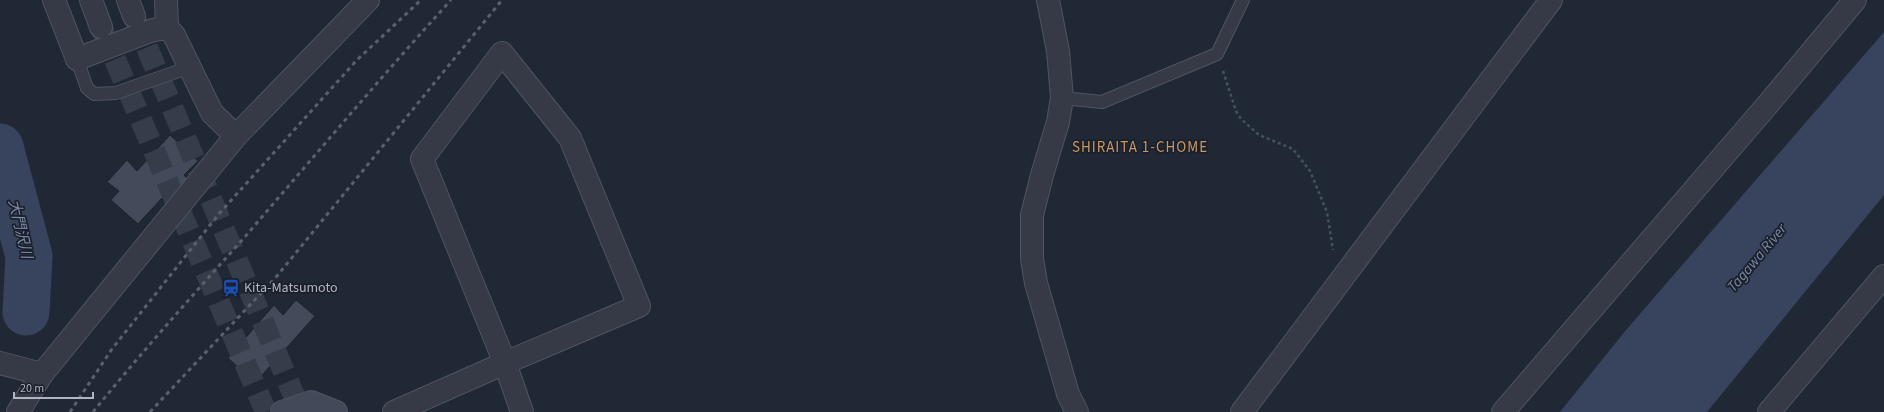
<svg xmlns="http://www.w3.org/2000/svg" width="1884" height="412" viewBox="0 0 1884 412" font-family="'Source Sans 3','Noto Sans JP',sans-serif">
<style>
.water{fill:#38445d}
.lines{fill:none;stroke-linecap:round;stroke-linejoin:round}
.river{stroke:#38445d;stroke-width:47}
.building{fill:#434b5a;stroke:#1c212c}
.tertiary-tunnel{stroke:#363d4a;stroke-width:22;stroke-dasharray:22 11;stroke-linecap:butt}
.service-casing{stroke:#4f5560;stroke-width:14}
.minor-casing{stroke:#4f5560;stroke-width:24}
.tertiary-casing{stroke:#4f5560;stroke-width:24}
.secondary-casing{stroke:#4f5560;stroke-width:24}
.path{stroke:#455358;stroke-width:2.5;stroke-dasharray:3 3;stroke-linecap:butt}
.service{stroke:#353a46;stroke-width:12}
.minor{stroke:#353a46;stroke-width:22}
.tertiary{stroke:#353a46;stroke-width:22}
.secondary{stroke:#434958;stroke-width:22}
.rail{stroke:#59606e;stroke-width:3;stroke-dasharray:4 4;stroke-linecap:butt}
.labels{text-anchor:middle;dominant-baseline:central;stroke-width:3.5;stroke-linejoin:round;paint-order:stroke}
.poi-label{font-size:14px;fill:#afb5c2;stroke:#1a1f2a;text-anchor:start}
.neighbourhood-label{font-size:15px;letter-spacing:1px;fill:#c99863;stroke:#1a1f2a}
.water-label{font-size:15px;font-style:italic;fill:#7989a9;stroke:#1a1f2a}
</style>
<rect width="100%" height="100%" fill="#212835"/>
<polygon class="water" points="1884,32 1884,195 1707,412 1560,412 1626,330"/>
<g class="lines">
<polyline class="river" points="0,147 29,256 26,312"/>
</g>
<g class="building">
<polygon points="170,135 198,161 184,175 189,181 171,206 162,198 138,224 111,200 119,191 107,182 127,160 137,171"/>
<polygon points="296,300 315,316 255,383 228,358 274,305 283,315"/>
</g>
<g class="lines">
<g class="tertiary-tunnel">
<polyline points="134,17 301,412"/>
<polyline points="102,29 266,412"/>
</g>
<g class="service-casing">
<g id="service">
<polyline points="77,59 87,88 94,94 116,93 190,67"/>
<polyline points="1062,98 1102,102 1217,54 1243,0"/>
</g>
</g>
<g class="minor-casing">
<g id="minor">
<polyline points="54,0 77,59"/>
<polyline points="166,0 167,28"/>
<polyline points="1048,0 1058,51 1062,98 1058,122 1042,175 1032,215 1032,259 1036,283 1068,394 1077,412"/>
<polyline points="0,363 42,374"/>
<polyline points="505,363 639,306 570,138 502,53 422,159 505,363 522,412"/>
<polyline points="18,412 42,374 236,136"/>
<polyline points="1503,412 1769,103 1855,0"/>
<polyline points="1769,412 1884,276"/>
</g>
</g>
<g class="tertiary-casing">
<g id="tertiary">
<polyline points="91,0 101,27"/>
<polyline points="128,0 134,16"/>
<polyline points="77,59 153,30 167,28 174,35 212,113 236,136 368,0"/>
<polyline points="394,412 505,363"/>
<polyline points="1242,412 1551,0"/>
</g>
</g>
<g class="secondary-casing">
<polyline id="secondary" points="282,412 311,402 336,412"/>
</g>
<polyline class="path" points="1223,71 1236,111 1241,119 1259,135 1293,149 1310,171 1327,212 1333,250"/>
<use href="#service" class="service"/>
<use href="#minor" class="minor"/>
<use href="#tertiary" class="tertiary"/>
<use href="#secondary" class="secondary"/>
<g class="rail">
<polyline points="70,412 112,349 218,215 356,61 421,0"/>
<path d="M93,412C141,353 192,296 243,239C312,159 380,78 451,0"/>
<polyline points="150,412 277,276 502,0"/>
</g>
</g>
<defs>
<g id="station-bare" transform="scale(1.38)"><path d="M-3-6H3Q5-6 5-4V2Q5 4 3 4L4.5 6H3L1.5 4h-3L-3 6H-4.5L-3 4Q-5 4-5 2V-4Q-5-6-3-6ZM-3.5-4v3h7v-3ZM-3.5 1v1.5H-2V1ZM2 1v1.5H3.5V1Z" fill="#1a4fb4" stroke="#1a1f2a" stroke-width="2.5" paint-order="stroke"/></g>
</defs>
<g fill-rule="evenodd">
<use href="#station-bare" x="231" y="288"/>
</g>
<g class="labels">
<g class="poi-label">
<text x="244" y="288">Kita-Matsumoto</text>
</g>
<g class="neighbourhood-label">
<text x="1140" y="147">SHIRAITA 1-CHOME</text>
</g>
<g class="water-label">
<text transform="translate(20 229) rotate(77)">大門沢川</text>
<text transform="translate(1757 258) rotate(-50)">Tagawa River</text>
</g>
</g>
<path d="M14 392v6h79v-6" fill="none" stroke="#afb5c2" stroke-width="2"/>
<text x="20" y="392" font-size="12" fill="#afb5c2" stroke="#1a1f2a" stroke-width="3" paint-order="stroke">20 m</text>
</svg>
